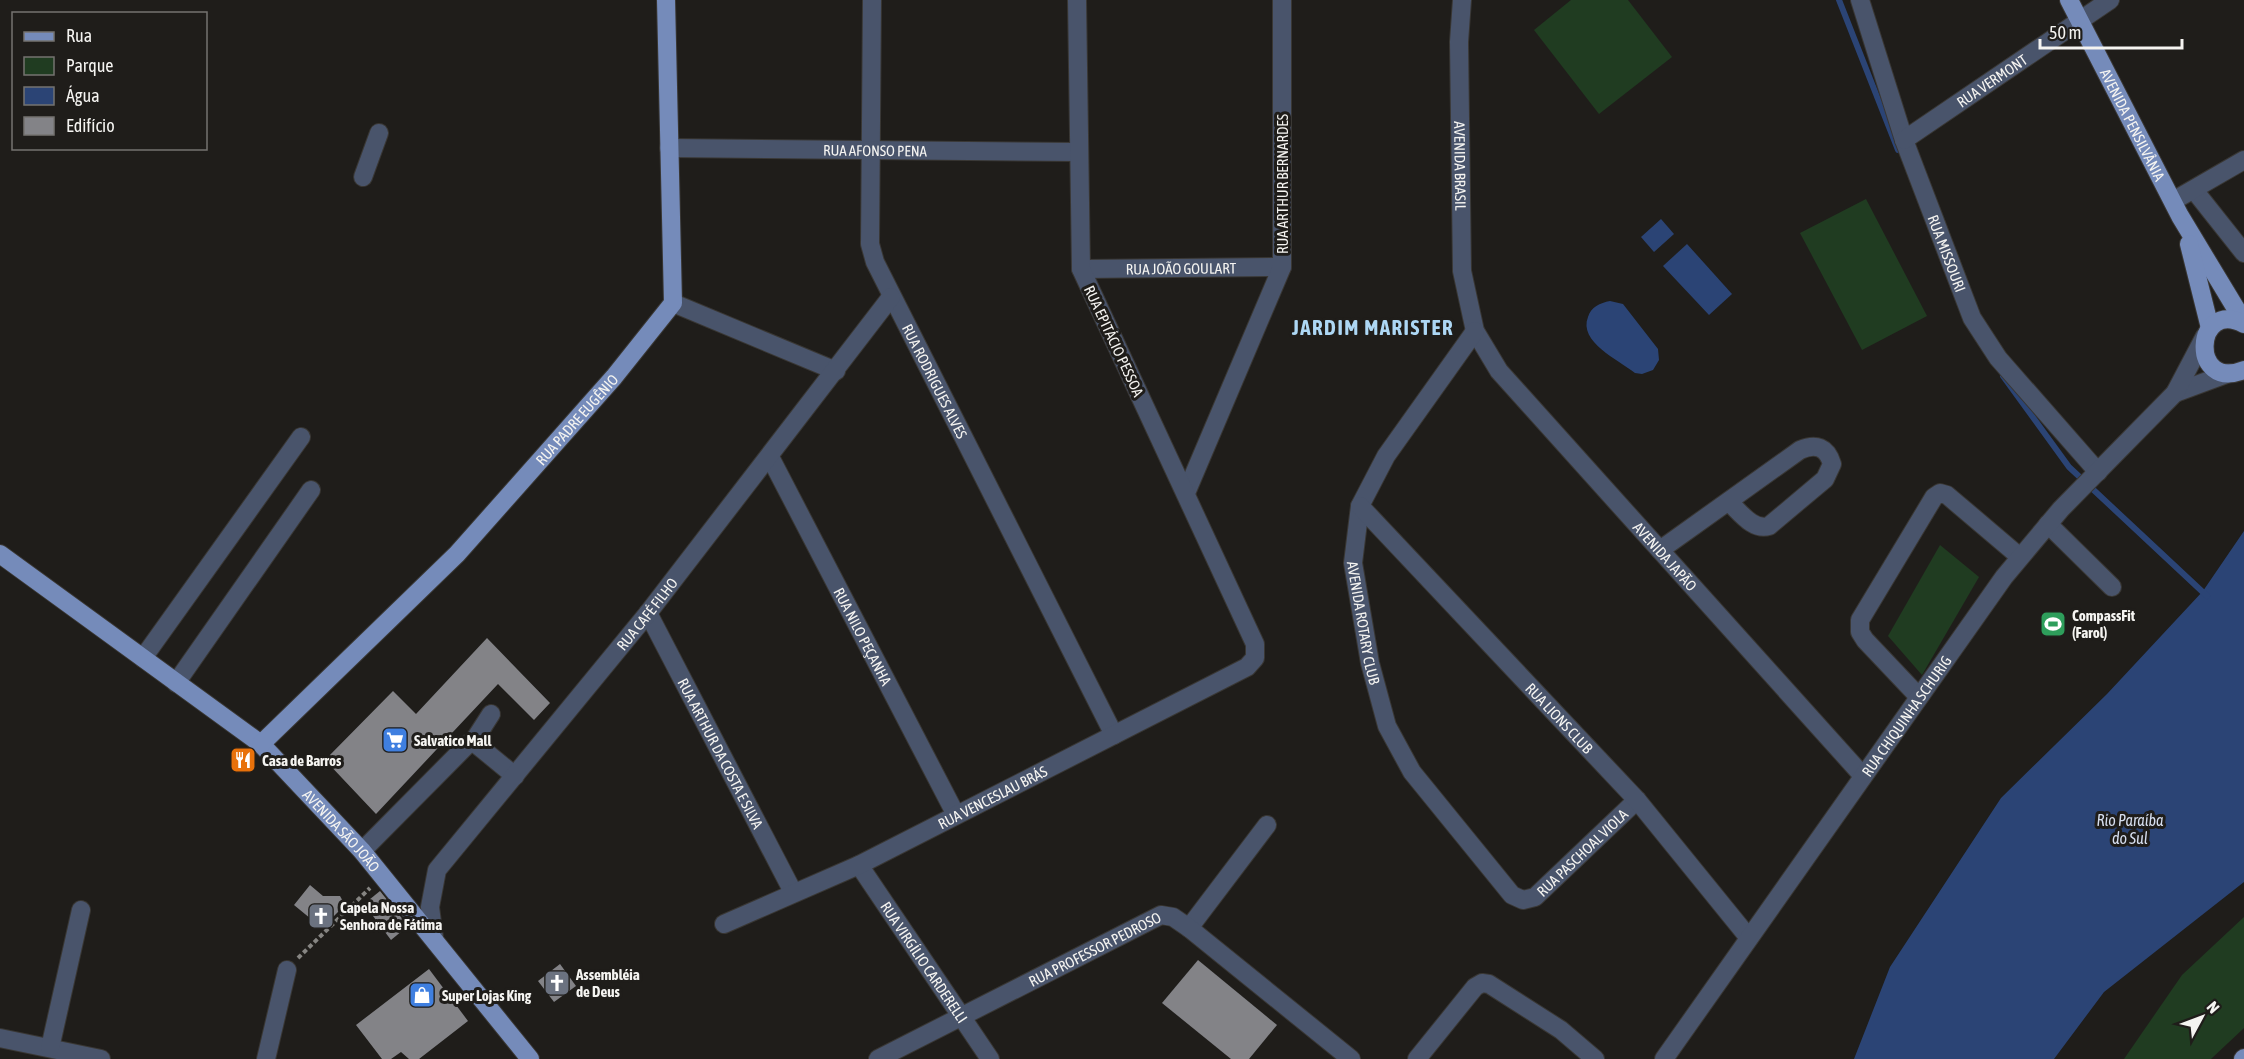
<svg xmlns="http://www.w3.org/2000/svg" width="2244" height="1059" viewBox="0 0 2244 1059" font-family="'Asap Condensed',sans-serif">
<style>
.green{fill:#203c21}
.water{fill:#2b4475}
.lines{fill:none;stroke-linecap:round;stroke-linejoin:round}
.stream{stroke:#2b4475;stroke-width:6}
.building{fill:#838387}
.minor-casing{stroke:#393734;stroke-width:20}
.major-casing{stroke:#393734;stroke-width:20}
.path{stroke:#868582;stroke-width:4;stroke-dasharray:4.5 3;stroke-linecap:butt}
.minor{stroke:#49546b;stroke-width:18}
.major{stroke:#758bba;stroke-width:18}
.labels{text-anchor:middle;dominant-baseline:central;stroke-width:6;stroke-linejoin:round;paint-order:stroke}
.street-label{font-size:15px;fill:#f5f4f1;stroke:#1f1d1a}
.poi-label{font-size:15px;font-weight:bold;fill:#f5f4f1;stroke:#1f1d1a;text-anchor:start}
.water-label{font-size:16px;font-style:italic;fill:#d7dfef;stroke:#1f1d1a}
.district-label{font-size:21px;font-weight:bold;letter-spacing:1.5px;fill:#add7f4;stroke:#1f1d1a}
</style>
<rect width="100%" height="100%" fill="#1f1d1a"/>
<g class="green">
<polygon points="1571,0 1628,0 1672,57 1599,114 1534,30"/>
<polygon points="1866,199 1927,316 1862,350 1800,233"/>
<polygon points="1940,545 1979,577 1922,675 1888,636"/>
<polygon points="2244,917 2244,1028 2211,1059 2124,1059 2182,975"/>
</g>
<g class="water">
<polygon points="1661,219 1674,234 1654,252 1641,237"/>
<polygon points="1687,244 1732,294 1709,315 1663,266"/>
<path d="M1610,301L1623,304L1658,349L1659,360L1653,370L1642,374L1635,373C1619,360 1578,342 1588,317C1591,307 1600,303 1610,301Z"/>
<polygon points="2244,531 2244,882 2104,992 2054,1059 1854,1059 1890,967 2001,798 2107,694 2203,591"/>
</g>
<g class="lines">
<g class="stream">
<polyline points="1839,0 1898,150"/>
<polyline points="2003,376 2069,467 2207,596"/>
</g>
</g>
<g class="building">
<polygon points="487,638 550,703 534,720 498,684 376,814 325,760 393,691 416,714"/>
<polygon points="310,885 323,896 340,896 345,905 322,928 294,905"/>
<polygon points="380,891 408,926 391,940 364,904"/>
<polygon points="1198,960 1277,1025 1249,1059 1231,1059 1162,1003"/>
<polygon points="560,964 576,986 554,1002 538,981"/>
<polygon points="429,969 468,1021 419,1059 409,1059 401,1052 391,1059 382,1059 356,1025"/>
</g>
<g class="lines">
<g class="minor-casing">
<g id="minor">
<path id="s1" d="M872,0L870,244L875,262L1114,735"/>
<path id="s2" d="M1462,0L1459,42L1462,271L1475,331L1499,371L1863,776"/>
<path id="s3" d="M1860,0L1904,140L1972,318L1998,358L2098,472"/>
<path id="s4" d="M1904,140L2110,0"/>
<path id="s5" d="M669,148L1079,152"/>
<polyline points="363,177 379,133"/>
<polyline points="2194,190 2244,253"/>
<polyline points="2173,201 2244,160"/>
<path id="s6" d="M1081,269L1282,267"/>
<polyline points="673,303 836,371"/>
<path id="s7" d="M1475,331L1386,456L1360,506L1353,563L1370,663L1387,726L1412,772L1512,895L1523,900L1535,897L1637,800"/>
<polyline points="2175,393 2229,373"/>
<path id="s8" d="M770,457L956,815"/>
<polyline points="1186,493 1282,267 1282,0"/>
<path id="s9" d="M1360,506L1637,800L1749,938"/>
<polyline points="2048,524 2112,587"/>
<path d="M1660,550L1800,450C1816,443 1827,447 1832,464L1825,479L1769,526C1753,531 1740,512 1729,502"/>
<path id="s10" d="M648,613L793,892"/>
<polyline points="143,658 301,437"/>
<polyline points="176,683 311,490"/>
<polyline points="1919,697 1865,640 1860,632 1860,620 1934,497 1940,493 1947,495 2020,557"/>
<polyline points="473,742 491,714"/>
<polyline points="362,851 469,743 476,744 515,776"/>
<path id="s11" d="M859,865L990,1059"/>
<path id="s12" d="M724,924L859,865L1247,667L1255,658V644L1081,269L1077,0"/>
<polyline points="1189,928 1267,825"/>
<path id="s13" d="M434,938L430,907L437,870L648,613L891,297"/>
<polyline points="0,1038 101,1059"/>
<polyline points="50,1048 81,910"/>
<polyline points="266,1059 287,970"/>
<path id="s14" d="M878,1059L1161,915L1173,917L1189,928L1351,1059"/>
<polyline points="1417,1059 1475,987 1482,983 1489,984 1561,1030 1595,1059"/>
<path id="s15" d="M1664,1059L2004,577L2061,509L2175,393L2205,336"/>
</g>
</g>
<g class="major-casing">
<g id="major">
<path id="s16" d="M2069,0L2180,216L2244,322"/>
<polyline points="2189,244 2210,328"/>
<path d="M2244,324C2194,298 2189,392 2244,370"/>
<path id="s17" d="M0,554L261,744L362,851L530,1059"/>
<path id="s18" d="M261,744L457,554L614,377L673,303L666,0"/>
<polyline points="2243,1059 2244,1058"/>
</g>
</g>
<polyline class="path" points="298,958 370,888"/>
<use href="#minor" class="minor"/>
<use href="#major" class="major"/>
</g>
<defs>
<g id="stadium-square" transform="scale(1.35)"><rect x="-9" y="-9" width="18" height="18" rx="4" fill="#2e9e5b" stroke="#1f1d1a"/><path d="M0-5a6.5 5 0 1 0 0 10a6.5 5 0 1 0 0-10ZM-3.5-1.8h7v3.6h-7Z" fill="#fff"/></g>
<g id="supermarket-square" transform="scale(1.35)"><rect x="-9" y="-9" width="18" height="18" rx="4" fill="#3f7fe0" stroke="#1f1d1a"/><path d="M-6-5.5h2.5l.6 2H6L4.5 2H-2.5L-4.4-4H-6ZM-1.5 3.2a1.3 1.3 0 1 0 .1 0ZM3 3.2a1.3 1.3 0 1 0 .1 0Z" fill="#fff"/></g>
<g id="restaurant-square" transform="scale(1.35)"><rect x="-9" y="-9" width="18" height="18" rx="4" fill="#e8710a" stroke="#1f1d1a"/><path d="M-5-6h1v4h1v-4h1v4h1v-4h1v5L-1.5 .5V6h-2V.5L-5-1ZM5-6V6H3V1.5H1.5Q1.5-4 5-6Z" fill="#fff"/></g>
<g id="church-square" transform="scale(1.35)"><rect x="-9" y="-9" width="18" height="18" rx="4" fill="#6b7280" stroke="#1f1d1a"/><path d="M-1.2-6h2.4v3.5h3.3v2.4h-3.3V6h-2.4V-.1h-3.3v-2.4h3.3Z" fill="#fff"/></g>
<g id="shop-square" transform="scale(1.35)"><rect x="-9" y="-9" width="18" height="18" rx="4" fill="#3f7fe0" stroke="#1f1d1a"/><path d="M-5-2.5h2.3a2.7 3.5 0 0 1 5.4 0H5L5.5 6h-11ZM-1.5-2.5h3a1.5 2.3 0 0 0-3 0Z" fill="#fff"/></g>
</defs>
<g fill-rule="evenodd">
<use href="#stadium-square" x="2053" y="624"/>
<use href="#supermarket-square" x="395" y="740"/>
<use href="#restaurant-square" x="243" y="760"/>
<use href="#church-square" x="321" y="916"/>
<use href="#church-square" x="557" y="983"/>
<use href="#shop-square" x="422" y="995"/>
</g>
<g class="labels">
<g class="street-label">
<text stroke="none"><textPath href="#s4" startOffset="106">RUA VERMONT</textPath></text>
<text stroke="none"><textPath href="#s16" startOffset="140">AVENIDA PENSILVÂNIA</textPath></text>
<text stroke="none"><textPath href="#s5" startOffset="206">RUA AFONSO PENA</textPath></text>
<text stroke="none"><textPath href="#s2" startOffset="166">AVENIDA BRASIL</textPath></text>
<text transform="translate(1282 184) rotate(-90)">RUA ARTHUR BERNARDES</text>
<text stroke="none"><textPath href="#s3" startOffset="268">RUA MISSOURI</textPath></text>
<text stroke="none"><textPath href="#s6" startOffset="100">RUA JOÃO GOULART</textPath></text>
<text transform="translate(1114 341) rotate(65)">RUA EPITÁCIO PESSOA</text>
<text stroke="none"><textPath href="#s1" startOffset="396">RUA RODRIGUES ALVES</textPath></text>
<text stroke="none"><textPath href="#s18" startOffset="453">RUA PADRE EUGÊNIO</textPath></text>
<text stroke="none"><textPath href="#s2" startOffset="628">AVENIDA JAPÃO</textPath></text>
<text stroke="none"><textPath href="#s13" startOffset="400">RUA CAFÉ FILHO</textPath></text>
<text stroke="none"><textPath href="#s7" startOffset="328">AVENIDA ROTARY CLUB</textPath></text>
<text stroke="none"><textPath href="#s8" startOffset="202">RUA NILO PEÇANHA</textPath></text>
<text stroke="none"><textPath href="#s15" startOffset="420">RUA CHIQUINHA SCHURIG</textPath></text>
<text stroke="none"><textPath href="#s9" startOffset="291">RUA LIONS CLUB</textPath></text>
<text stroke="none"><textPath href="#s10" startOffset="158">RUA ARTHUR DA COSTA E SILVA</textPath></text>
<text stroke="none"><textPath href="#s12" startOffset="297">RUA VENCESLAU BRÁS</textPath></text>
<text stroke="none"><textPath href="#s17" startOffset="441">AVENIDA SÃO JOÃO</textPath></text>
<text stroke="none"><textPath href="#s7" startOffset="734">RUA PASCHOAL VIOLA</textPath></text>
<text stroke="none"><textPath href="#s14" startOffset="243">RUA PROFESSOR PEDROSO</textPath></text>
<text stroke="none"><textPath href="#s11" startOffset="117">RUA VIRGÍLIO CARDERELLI</textPath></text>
</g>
<g class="poi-label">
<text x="2072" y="615">CompassFit<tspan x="2072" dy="17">(Farol)</tspan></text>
<text x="414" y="740">Salvatico Mall</text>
<text x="262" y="760">Casa de Barros</text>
<text x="340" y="907">Capela Nossa<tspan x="340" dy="17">Senhora de Fátima</tspan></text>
<text x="576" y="974">Assembléia<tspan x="576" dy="17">de Deus</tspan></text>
<text x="442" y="995">Super Lojas King</text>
</g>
<g class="water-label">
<text x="2130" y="820">Rio Paraíba<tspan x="2130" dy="18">do Sul</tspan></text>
</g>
<g class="district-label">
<text x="1373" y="327">JARDIM MARISTER</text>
</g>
</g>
<rect x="12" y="12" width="195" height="138" fill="#1f1d1a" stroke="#757370" stroke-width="1.5"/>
<rect x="24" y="32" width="30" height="9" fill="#758bba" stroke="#757370" stroke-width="1.5"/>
<text x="66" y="42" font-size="18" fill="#f5f4f1">Rua</text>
<rect x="24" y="57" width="30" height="18" fill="#203c21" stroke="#757370" stroke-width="1.5"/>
<text x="66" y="72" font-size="18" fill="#f5f4f1">Parque</text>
<rect x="24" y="87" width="30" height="18" fill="#2b4475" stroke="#757370" stroke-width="1.5"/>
<text x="66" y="102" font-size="18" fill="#f5f4f1">Água</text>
<rect x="24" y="117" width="30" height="18" fill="#838387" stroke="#757370" stroke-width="1.5"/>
<text x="66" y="132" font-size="18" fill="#f5f4f1">Edifício</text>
<g transform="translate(2202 1017) rotate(49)" stroke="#1f1d1a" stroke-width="4.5" paint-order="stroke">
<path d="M0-4.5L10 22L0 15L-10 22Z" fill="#f5f4f1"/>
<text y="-9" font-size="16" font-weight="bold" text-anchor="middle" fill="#f5f4f1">N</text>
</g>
<path d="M2040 39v9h142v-9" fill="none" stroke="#f5f4f1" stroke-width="3"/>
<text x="2049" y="39" font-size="18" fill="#f5f4f1" stroke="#1f1d1a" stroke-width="4.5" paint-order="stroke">50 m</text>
</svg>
